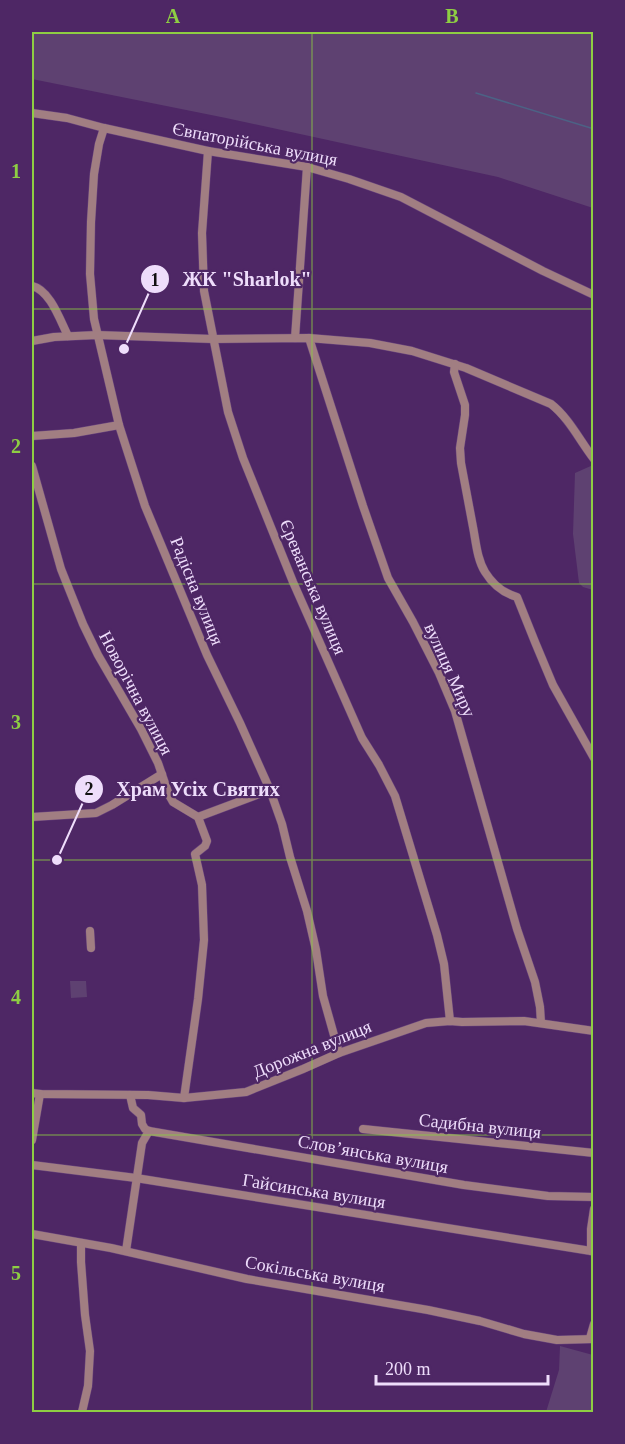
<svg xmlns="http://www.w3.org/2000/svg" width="625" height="1444" viewBox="0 0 625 1444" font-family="Georgia,serif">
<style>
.green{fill:#5e4171}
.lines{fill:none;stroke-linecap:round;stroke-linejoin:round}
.stream{stroke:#4c6285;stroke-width:1.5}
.minor-casing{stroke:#68447d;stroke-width:9}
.minor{stroke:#a17e82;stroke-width:8}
.grid{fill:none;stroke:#8ece43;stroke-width:1.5;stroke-opacity:0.55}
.labels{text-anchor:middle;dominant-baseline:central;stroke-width:4.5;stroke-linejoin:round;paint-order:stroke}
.street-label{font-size:18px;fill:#eeddfb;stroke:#4e2765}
.leader{fill:none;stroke:#eeddfb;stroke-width:2}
.callout-dot{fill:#eeddfb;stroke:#4e2765;stroke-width:2}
.mark-label{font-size:18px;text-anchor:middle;font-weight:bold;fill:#111}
.callout-label{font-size:20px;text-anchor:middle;font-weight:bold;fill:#eeddfb;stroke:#4e2765;stroke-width:4.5;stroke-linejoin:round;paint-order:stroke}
.neatline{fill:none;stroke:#8ece43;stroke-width:2}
.grid-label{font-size:20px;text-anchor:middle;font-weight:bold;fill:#8ece43}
</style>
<rect width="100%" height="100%" fill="#4e2765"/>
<g class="green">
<polygon points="32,32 593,32 593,208 498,177 226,118 32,79"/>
<polygon points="593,465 593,590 583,587 579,583 573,534 575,473"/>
<polygon points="70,981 86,981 87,997 71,998"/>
<polygon points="560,1346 593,1355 593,1412 546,1412 559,1370"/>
</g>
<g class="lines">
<polyline class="stream" points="476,93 594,129"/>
<g class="minor-casing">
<g id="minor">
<polyline points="32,113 67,118 104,128 208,151 307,167 349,179 401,197 543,271 594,295"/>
<polyline points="104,128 99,144 94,174 91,222 90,274 94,319 119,425 145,506 207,655 240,723 270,790 282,824 290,857 307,911 316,950 323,996 339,1053"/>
<polyline points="208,151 202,233 204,291 228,412 243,458 293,582 324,652 362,738 379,765 395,796 437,935 444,964 450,1021"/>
<path d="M32,286C50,290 60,320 68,336"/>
<polyline points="295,338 307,167"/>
<polyline points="309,338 363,506 388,578 413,622 439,673 455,711 517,929 535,982 540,1007 541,1023"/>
<path d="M32,341L54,337L97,335L213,339L309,338L370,343L412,351L466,368L551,404C569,418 580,441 594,459"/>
<path d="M455,364L454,372L465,405V415L460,448L461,463C465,484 469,506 473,527C476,542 477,559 485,572C493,585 503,593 517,597L535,642L553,685L594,758"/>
<polyline points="32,436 74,433 119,425"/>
<polyline points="32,466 61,569 83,624 98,655 141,729 158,763 169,795 173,802 198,817 207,841 205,846 195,854 202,885 204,940 198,999 184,1098"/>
<polyline points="32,817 96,813 112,805 162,774"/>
<polyline points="198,817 270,790"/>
<polyline points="90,931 91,948"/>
<polyline points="32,1093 40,1094 148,1095 184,1098 246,1092 303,1069 339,1053 426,1023 450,1021 462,1022 524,1021 594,1031"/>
<polyline points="130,1095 133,1108 141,1115 142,1124 145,1129 149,1131"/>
<polyline points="363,1129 594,1153"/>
<polyline points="149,1131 464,1185 548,1196 594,1197"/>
<polyline points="32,1140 40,1094"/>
<polyline points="32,1165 136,1178 591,1251"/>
<polyline points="594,1209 591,1229 591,1251 594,1252"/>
<polyline points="32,1234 111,1248 247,1279 428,1310 480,1321 524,1334 557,1340 594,1339"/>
<polyline points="81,1243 81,1262 85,1315 90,1351 88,1386 82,1412"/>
<polyline points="126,1251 142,1143 149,1131"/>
<polyline points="590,1338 594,1324"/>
</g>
</g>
<use href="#minor" class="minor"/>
</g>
<path class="grid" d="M312,32V1412M32,309H594M32,584H594M32,860H594M32,1135H594"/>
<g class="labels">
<g class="street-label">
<text transform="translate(255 144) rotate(11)">Євпаторійська вулиця</text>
<text transform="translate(313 587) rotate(67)">Єреванська вулиця</text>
<text transform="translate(197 591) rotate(68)">Радісна вулиця</text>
<text transform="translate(450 670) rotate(66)">вулиця Миру</text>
<text transform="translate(136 693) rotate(62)">Новорічна вулиця</text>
<text transform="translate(312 1049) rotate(-22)">Дорожна вулиця</text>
<text transform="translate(480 1126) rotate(6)">Садибна вулиця</text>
<text transform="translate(373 1154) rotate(10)">Словʼянська вулиця</text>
<text transform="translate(314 1191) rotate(9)">Гайсинська вулиця</text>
<text transform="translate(315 1274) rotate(10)">Сокільська вулиця</text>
</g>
</g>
<path class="leader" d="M124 349L155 279M57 860L89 789"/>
<g class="callout-dot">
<circle cx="124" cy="349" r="6"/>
<circle cx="57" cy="860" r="6"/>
<circle cx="155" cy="279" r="15"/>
<circle cx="89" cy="789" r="15"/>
</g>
<g class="mark-label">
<text x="155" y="286">1</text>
<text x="89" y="795">2</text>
</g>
<g class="callout-label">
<text x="247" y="286">ЖК "Sharlok"</text>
<text x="198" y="796">Храм Усіх Святих</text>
</g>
<rect width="625" height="1444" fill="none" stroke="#4e2765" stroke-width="66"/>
<path d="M376 1375v9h172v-9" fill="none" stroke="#eeddfb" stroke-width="3"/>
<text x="385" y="1375" font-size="18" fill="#eeddfb" stroke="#4e2765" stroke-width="4.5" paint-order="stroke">200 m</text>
<rect x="33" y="33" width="559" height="1378" class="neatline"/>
<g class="grid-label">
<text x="173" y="23">A</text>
<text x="452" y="23">B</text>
<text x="16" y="178">1</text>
<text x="16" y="453">2</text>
<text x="16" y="729">3</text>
<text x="16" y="1004">4</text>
<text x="16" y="1280">5</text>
</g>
</svg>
